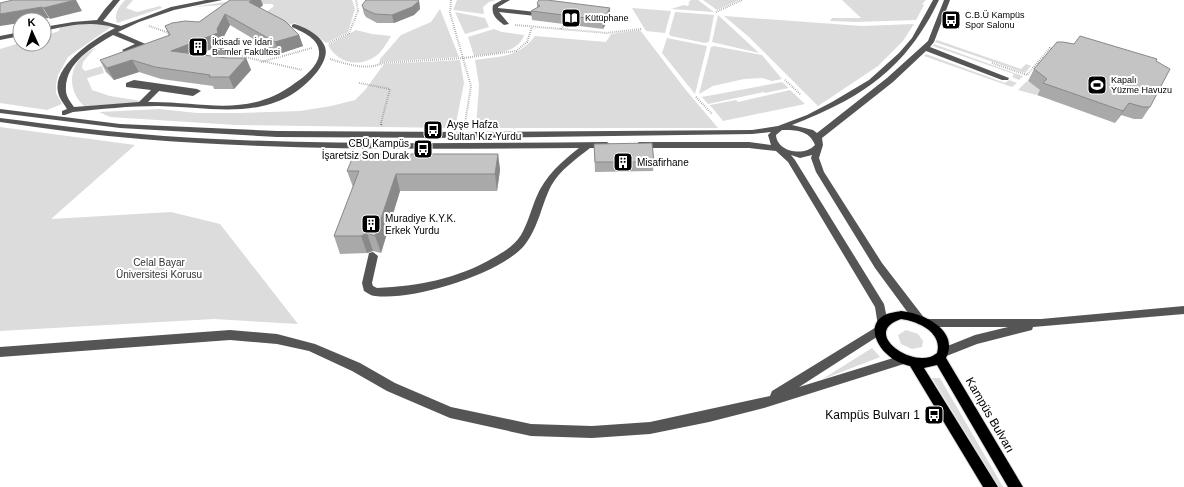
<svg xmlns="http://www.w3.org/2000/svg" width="1184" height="487" viewBox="0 0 1184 487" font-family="Helvetica,sans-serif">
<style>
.green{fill:#dcdcdc}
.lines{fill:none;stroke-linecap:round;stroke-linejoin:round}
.major-casing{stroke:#dbdbdb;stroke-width:2}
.path-far1{stroke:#777;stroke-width:2;stroke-dasharray:0.5 1.5;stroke-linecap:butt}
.path{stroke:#777;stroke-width:2.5;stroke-dasharray:1 2;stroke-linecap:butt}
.minor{fill:#555;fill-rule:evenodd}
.major{fill:#000;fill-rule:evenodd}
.wall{fill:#a9a9a9}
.shaded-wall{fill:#898989}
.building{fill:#c4c4c4;stroke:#898989}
.labels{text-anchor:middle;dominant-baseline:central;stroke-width:4;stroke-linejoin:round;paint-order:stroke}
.far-poi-label{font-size:9px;fill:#000;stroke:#fff;text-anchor:start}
.poi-label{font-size:10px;fill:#000;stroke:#fff;text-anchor:start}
.park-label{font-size:10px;fill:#333;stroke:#fff}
.near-poi-label{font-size:12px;fill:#000;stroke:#fff;text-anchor:end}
.near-street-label{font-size:12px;fill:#000;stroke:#fff}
</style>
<rect width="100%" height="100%" fill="#fff"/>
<g class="green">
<path d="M125,0H133L126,8L137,12L160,6L162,8L117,23C114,13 118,8 125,0Z"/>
<polygon points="238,0 352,0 355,9 348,32 326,43 316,35 295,23 286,26 263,15 274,6 272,4 240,4 193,7"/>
<polygon points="457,0 496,0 489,2 483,7 484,14 453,10"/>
<polygon points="691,0 698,0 714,12 671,9 684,5 687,6 690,4 688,3"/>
<polygon points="703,0 739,0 717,10"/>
<polygon points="842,0 926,0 922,4 924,5 916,20 856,22 830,21 832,18 861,18"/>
<polygon points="632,8 671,11 665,33 646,31"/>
<polygon points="440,9 459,57 382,62 379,64 380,59 401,35 431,22"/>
<polygon points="455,12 485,18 489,27 465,34"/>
<polygon points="675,12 714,15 709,42 705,43 671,36 669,34"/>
<polygon points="718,15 759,53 712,42"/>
<polygon points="724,16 862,26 914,24 903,41 878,66 818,106 749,37"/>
<polygon points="83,23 99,23 111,27 68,57 58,75 56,84 56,93 62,104 47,110 0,103 0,49 20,43 44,44 44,36 59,31 60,27"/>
<path d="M494,29L502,32L524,35C517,55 492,53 474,56L468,37Z"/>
<path d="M356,30L372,34L391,36C387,43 382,51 376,56C358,68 338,63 328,45Z"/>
<path d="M640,30L685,89L718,128H476L479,85L475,60C501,56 518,58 535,36L606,42L611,34Z"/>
<polygon points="667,38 707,46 695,94 662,53"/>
<polygon points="937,40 1021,69 1026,64 1031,66 1025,73 935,42"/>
<polygon points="934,44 1023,76 1019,80 1012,77 1014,74 933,46"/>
<polygon points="714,46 762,55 782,79 772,81 762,78 744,79 713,86 699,94 711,47"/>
<path d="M95,48L83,62L82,68L85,71L102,66L104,73L87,78L92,90L110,96L141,101L139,103L84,106C64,87 70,59 95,48Z"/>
<polygon points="926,54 1005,83 1009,80 1017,83 1012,87 924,56"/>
<polygon points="460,60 464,83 455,128 236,125 110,117 99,112 160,109 197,113 239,113 300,111 331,106 355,100 365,90 384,64"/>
<polygon points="1027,81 1041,89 1036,95 1018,90"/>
<polygon points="782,82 789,88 765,93 764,92 708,104 702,97"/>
<polygon points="790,90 805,104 723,121 710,105 736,100 738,102"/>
<polygon points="0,127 135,145 51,219 171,212 220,224 298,324 214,319 0,331"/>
<polygon points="906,330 918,334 923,341 922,347 912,349 901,344 898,335"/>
<polygon points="872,348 880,357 821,380"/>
<polygon points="932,378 940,378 1003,487 999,487"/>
</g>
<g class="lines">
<g class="major-casing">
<path id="major" d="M901,311C923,313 960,330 946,358L1023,487H1008L937,365L924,368L998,487H983L910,366C902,364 894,361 888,355C877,346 867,326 883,316C888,313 896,312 901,311ZM901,319C917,321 943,332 937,353C916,372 859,333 901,319Z"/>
</g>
<g class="path-far1">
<polyline points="451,0 450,13 471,86 465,123"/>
<polyline points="716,12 742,0"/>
<polyline points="515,25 607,33 641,29"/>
<polyline points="149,26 169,33"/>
<polyline points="561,29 565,24"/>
<polyline points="329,43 349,33 358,11 356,0"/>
<polyline points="218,47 249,58 302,70"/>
<path d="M330,59C347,64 366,71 383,63L464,58L516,51L527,42L532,27"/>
<polyline points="261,62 312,48"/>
<polyline points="992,63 1027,75 1050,48 1053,49"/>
<polyline points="785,80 800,94"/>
<polyline points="359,83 390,89 381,123"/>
<polyline points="696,97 712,114"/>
</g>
<g class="path">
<polyline points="381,125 382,122"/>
<polyline points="465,126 466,122"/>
</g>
<g class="minor">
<path d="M113,0H120L103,21L121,26L171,7L206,0H222L174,10L139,22L118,32L150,46C142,53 131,58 122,50L135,44L113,35C93,47 64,63 66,91C66,96 71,103 74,107L139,102L151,90L126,87V83L134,80L197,89L201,91L193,96L159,91L148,102C202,101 248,119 295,83C304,77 314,69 318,59C324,41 305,33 292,27V25L294,24C305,27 321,35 325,47C328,55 322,65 317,72C275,124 215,107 158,106C129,106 101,109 73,112L65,115H62V111L67,109C64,104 59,98 58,92C52,66 95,38 115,28C92,20 67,26 44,31V27L73,22L97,20L105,9Z"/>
<path d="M502,0H510L498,7V8L536,12L539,14L536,16L499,12L509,24L504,25C496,19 491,15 493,5Z"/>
<path d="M933,0H939C906,69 862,98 792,125L813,130L817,133L887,78L928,41L944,0H950L934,42L930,47L1009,78L1008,80H1002L926,51L893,82L822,138L823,145L819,158L824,172L882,263L922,315L924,318L922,321L918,322L914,321L875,268L816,172L811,158L812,155L800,158L791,155L795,160L884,304L888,323L883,327L885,330L883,333L799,387L903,355L907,357L909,360L907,363L764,408L709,422L650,434L592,438L531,436L450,418L387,391L352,371L309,351L277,344L230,340L0,357V347L230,330L277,334L315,344L360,363L395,383L451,407L531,424L592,426L650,422L770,396L772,391L878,326L875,307L788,162L776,151L749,148H639L635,145L639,142H749L771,145L768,135L771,132L752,134L464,138L277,137L120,128L0,113V109L120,124L277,131L464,132L752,130L778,126L807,115L832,102L869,80L899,53L912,38ZM782,130C796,130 809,130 815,145C804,157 777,152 776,135Z"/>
<polygon points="20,32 20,36 0,40 0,36"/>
<path d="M0,118C54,125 109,132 164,136C311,146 460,143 607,142L611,145L607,148H590C576,159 560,170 551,186C541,206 538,230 523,247C497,275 413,301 375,296C371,296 368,293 364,291L362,283L369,253L373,252L378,256L372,283L373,286L377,288C418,286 457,279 493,258C504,252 515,245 521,235C528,223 531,210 536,198C545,176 561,162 579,148C433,149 286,151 141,139C94,135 47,129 0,122Z"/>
<polygon points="1184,306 1184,314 1033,327 1032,330 1028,331 977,344 944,357 940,355 938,352 940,349 975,335 1008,327 928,327 924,326 922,323 924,320 928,319 1041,319"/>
</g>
<use href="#major" class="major"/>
</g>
<g class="wall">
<polygon points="230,0 263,5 260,8 299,35 303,46 279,54 230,25 222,40 223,45 198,54 227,58 246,58 251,70 234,89 214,89 213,86 161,79 139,72 114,80 106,72 100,60 169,36 165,26 199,22"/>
<polygon points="419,1 420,9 414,15 394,23 377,23 366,17 364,14 362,5"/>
<polygon points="537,3 610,16 603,29 532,20 531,11 537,8"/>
<polygon points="1074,44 1156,61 1150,107 1142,119 1134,119 1121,115 1115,123 1037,95 1040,90 1028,81 1034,69"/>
<polygon points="594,144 654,162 653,171 595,172"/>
<polygon points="498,154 500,170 497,191 400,191 381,253 373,251 367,253 340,254 334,236 353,187 347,171"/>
</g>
<g class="shaded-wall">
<polygon points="75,0 76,0 82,11 50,19 43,8"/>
<polygon points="252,0 261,0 263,5 253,13 249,2"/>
<polygon points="419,1 420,9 414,15 394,23 392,15"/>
<polygon points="42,7 49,18 35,20 20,20 20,23 0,26 0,14"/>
<polygon points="610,8 610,16 603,29 603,20"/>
<polygon points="225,14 230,25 222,40 223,45 176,62 171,51"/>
<polygon points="299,35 303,46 279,54 275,42"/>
<polygon points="246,58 251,70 234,89 229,77"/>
<polygon points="132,60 139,72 114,80 107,68"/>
<polygon points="1129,103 1121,115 1115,123 1123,111"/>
<polygon points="498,154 500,170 497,191 495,174"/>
<polygon points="396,174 400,191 381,253 375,236"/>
<polygon points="367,233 373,251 367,253 361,236"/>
</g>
<g class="building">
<polygon points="13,0 75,0 43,8 42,7 0,14 0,3"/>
<polygon points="230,0 252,0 249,2 285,21 299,35 275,42 225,14 217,29 218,33 171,51 227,58 246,58 229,77 209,77 210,75 155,67 132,60 107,68 100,60 170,35 165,26 172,23 185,21 199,22"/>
<polygon points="366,0 418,0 419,1 412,7 392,15 375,14 364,9 362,5"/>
<polygon points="539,0 547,0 610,8 603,20 531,11 540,6 537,3"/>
<polygon points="1080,36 1157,59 1156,61 1170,69 1150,107 1143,107 1129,103 1123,111 1043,83 1047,79 1034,69 1057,42 1063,42 1074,44"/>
<polygon points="652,143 654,162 595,162 594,144"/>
<polygon points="354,154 498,154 495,174 396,174 375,236 367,233 361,236 334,236 359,171 347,171"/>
</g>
<defs>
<g id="library-square" transform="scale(1)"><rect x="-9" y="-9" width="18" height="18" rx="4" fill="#000" stroke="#fff"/><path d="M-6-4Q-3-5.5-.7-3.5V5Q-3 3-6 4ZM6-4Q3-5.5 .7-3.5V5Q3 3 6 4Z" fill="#fff"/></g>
<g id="bus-square" transform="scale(1)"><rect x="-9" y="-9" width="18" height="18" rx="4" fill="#000" stroke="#fff"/><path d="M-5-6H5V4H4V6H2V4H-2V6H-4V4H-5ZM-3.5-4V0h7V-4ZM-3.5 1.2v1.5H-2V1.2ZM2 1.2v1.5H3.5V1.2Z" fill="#fff"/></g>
<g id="building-square" transform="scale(1)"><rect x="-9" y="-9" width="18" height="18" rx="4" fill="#000" stroke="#fff"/><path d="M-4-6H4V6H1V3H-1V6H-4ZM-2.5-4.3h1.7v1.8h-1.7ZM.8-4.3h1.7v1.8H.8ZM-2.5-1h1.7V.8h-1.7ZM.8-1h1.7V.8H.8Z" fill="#fff"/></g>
<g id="stadium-square" transform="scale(1)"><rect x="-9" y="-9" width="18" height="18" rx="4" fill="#000" stroke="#fff"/><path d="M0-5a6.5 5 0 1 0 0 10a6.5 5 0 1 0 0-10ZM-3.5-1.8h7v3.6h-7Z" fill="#fff"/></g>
</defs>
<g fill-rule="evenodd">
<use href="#library-square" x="571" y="18"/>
<use href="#bus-square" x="951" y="20"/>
<use href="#building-square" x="198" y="47"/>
<use href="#stadium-square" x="1097" y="85"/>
<use href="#bus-square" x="433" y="130"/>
<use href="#bus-square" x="423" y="149"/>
<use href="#building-square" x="623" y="162"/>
<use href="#building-square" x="371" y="224"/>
<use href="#bus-square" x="934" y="415"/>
</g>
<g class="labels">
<g class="far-poi-label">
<text x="965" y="15">C.B.Ü Kampüs<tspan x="965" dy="10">Spor Salonu</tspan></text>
<text x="585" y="18">Kütüphane</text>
<text x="212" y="42">İktisadi ve İdari<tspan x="212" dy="10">Bilimler Fakültesi</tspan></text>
<text x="1111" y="80">Kapalı<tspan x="1111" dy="10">Yüzme Havuzu</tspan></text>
</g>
<g class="poi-label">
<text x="447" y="124">Ayşe Hafza<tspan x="447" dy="12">Sultan Kız Yurdu</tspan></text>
<text x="409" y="143" text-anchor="end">CBÜ Kampüs<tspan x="409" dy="12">İşaretsiz Son Durak</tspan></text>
<text x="637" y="162">Misafirhane</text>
<text x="385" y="218">Muradiye K.Y.K.<tspan x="385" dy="12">Erkek Yurdu</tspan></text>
</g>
<g class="park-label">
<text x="159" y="262">Celal Bayar<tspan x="159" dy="12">Üniversitesi Korusu</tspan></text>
</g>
<g class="near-poi-label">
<text x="920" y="415">Kampüs Bulvarı 1</text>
</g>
<g class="near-street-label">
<text transform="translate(990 415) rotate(60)">Kampüs Bulvarı</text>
</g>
</g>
<g transform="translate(32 32) rotate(357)"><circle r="19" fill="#ffffff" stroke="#999999"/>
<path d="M0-3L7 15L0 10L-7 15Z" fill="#000000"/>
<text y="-6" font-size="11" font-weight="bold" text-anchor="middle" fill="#000000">K</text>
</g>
</svg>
